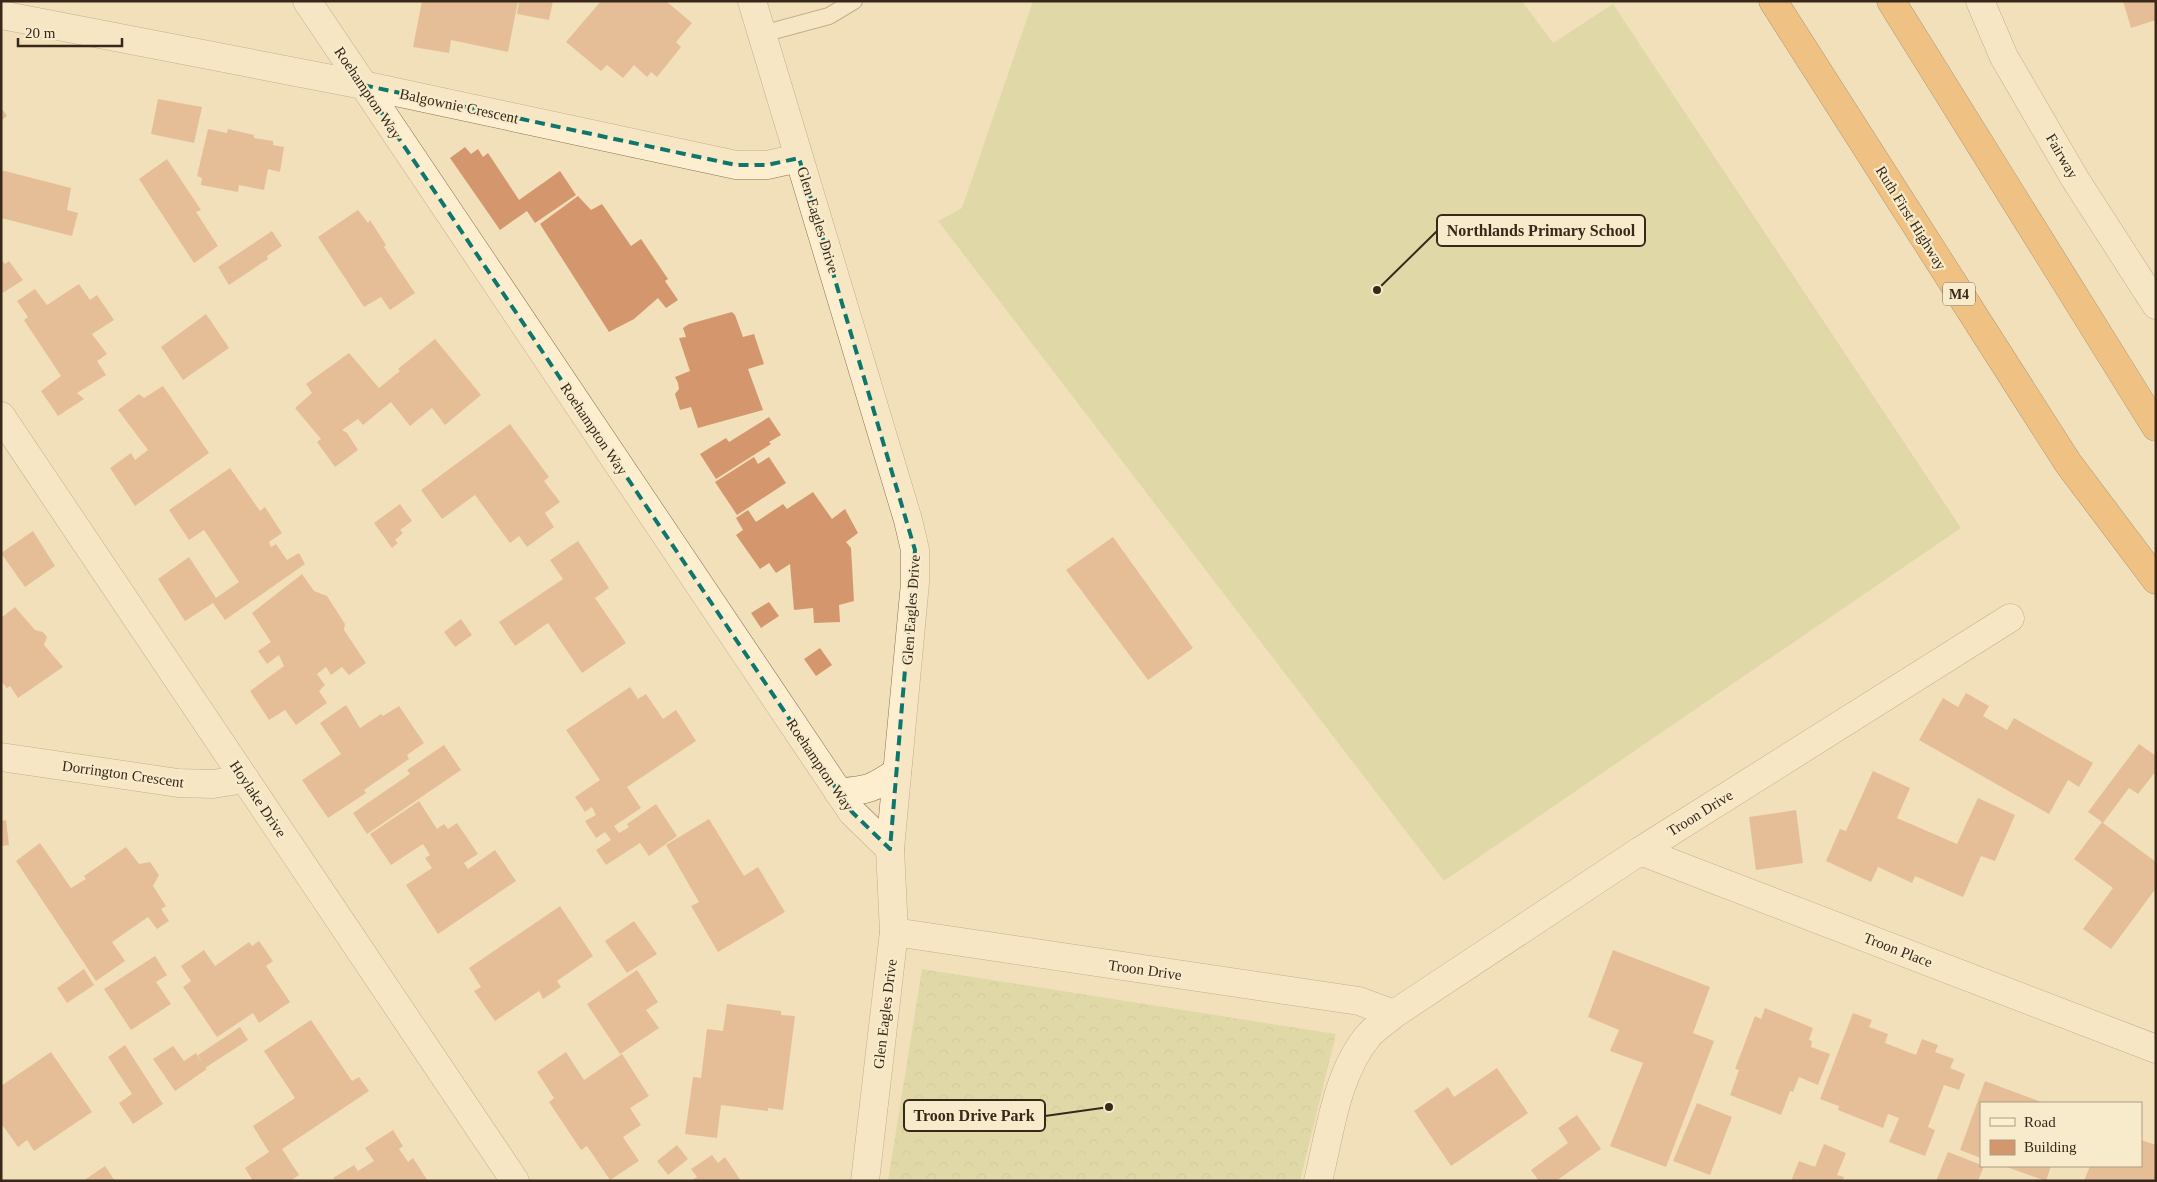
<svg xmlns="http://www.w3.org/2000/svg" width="2157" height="1182" viewBox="0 0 2157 1182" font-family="'Times New Roman',serif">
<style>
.forest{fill:url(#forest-crowns)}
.pitch{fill:#c9d08e}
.building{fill:#d4966d}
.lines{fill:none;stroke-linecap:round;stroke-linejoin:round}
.lane-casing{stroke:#8a7053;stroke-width:18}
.street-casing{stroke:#8a7053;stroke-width:29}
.highway-casing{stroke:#573d28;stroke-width:29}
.lane{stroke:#fceece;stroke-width:16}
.street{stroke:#fceece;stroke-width:28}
.highway{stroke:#eb9e41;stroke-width:28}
.marked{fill:none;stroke:#0f766e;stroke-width:4;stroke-dasharray:10 6;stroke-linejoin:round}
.labels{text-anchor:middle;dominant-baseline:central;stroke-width:4.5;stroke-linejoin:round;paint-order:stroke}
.shield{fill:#f8ebcb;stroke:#71624f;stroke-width:1}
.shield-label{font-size:14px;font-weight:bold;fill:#37281a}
.street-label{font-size:15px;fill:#37281a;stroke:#f8ebcb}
.leader{fill:none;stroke:#37281a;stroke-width:2}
.callout-dot{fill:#37281a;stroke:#f8ebcb;stroke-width:2}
.callout{fill:#f8ebcb;stroke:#37281a;stroke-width:2}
.callout-label{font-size:16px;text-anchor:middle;font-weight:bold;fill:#37281a}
</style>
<defs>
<pattern id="forest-crowns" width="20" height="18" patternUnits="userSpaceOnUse" patternTransform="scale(1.25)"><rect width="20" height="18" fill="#c9d08e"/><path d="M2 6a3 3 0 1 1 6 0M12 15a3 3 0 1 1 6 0" fill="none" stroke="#adb37a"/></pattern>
</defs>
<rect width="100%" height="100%" fill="#f2e0bb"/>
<polygon class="forest" points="922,969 1336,1034 1300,1181 888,1181"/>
<polygon class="pitch" points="1033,1 1522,1 1553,43 1613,4 1961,528 1444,881 938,221 962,208"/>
<g class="building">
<polygon points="422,1 518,1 508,52 451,40 449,53 413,47"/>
<polygon points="519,1 553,1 549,20 517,14"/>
<polygon points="601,1 666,1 692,23 676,42 681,47 657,77 651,72 647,77 634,65 623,78 607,65 601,71 566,42"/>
<polygon points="2123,1 2156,1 2156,20 2131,28"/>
<polygon points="158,99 202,107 194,143 151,134"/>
<polygon points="1,107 7,116 1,121"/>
<polygon points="208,129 227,133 228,129 254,135 254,138 273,141 273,145 284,147 280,172 268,169 264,190 239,185 238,192 201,185 202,178 197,176"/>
<polygon points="465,147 471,154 478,149 483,157 488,153 519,200 560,171 576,195 535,223 527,211 500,230 450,158"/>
<polygon points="167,159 201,210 196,212 218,246 194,263 139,179"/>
<polygon points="1,170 71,188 67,210 78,213 72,236 1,218"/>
<polygon points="578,196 591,210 602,204 631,246 641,239 668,279 665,281 678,300 666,308 658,298 634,319 609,332 540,224"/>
<polygon points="358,210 368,223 370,220 386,245 384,247 415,293 390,310 381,297 364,307 318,237"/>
<polygon points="272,231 282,246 267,256 268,259 229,285 218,267"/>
<polygon points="1,259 5,264 9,261 23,280 1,294"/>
<polygon points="79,284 90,300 97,295 114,320 92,334 107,354 97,361 106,375 77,393 84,399 58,416 41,391 61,376 24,320 28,317 17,301 35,289 47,305"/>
<polygon points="732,312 735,315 743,337 754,334 764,364 748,369 763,410 698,428 691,407 680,410 675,394 679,389 678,383 675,377 690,371 679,338 686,337 683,328 689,324"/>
<polygon points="206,314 229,348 183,380 161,347"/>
<polygon points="435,339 481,395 445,425 432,408 410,426 391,402 363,425 358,419 342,430 347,433 358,450 335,467 317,442 321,439 295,408 312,393 306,384 349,353 379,388 400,371 398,369"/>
<polygon points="163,386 209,453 135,506 110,468 131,453 135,460 148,450 118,410 139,394 144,398"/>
<polygon points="769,417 781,435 769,442 771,444 716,479 700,454 726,438 729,442"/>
<polygon points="510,424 549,477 544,481 560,502 545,513 554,527 527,547 519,536 510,543 475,495 442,519 421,490"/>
<polygon points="754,457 758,464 769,457 786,483 737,515 715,482"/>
<polygon points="230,468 260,511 265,507 282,533 269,542 271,547 276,544 287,560 299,553 305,564 225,620 213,603 185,621 158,579 189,557 216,598 239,582 204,530 189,540 169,510"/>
<polygon points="813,492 832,519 845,509 858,533 846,542 851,548 854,601 839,605 840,622 814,623 813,608 794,610 790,564 776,573 769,563 760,569 736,535 743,530 736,518 748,510 756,522 783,504 787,509"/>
<polygon points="400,504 412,521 400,530 403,533 395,540 398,543 392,548 374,523"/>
<polygon points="33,531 55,566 25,587 1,553"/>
<polygon points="1113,537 1193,648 1148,680 1066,570"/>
<polygon points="578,541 609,588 595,598 626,643 582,673 548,623 515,646 499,622 563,579 550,560"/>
<polygon points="302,574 314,591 327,596 345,624 344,630 366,663 349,675 342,667 331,675 326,667 317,674 325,685 319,691 327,703 296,725 285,710 269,720 250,691 284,666 279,655 267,664 258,651 271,642 252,613"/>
<polygon points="769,602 779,616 761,628 751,613"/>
<polygon points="15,607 35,630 43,632 47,637 44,645 63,667 18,698 10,686 7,688 1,681 1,618"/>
<polygon points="461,619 472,635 455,647 444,632"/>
<polygon points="820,648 832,665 816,676 804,659"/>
<polygon points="630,687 638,699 646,694 663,719 676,710 696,741 627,787 641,808 614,826 619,833 629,827 627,824 656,804 677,836 649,856 640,843 606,865 596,850 611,840 605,832 596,838 585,821 596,815 592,807 585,812 575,797 600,780 566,730"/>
<polygon points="1966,693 1989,706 1983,716 2007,730 2014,718 2093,763 2079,787 2068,780 2049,814 1919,740 1943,698 1958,707"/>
<polygon points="346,705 360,728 381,714 383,716 399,706 424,743 407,755 409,759 364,790 366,793 328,818 302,780 341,754 320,723"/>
<polygon points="2139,744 2156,756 2156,771 2138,794 2129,788 2103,823 2156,862 2156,888 2111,949 2083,929 2113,888 2074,859 2102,822 2088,812"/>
<polygon points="444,745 461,770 367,834 353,813 410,774 407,770"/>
<polygon points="1873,771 1910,788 1897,818 1957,844 1978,798 2015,815 1995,861 1981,856 1963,897 1915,876 1912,883 1878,867 1871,882 1826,861 1840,829 1846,831"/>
<polygon points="419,801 437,829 444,824 448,829 457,823 478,854 464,863 468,869 495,850 516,881 438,934 406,885 432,868 425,858 430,855 423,844 391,865 370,834"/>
<polygon points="1796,810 1803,863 1756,870 1749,817"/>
<polygon points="709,819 744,876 758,867 785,912 718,952 691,906 699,902 666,845"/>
<polygon points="6,820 9,845 1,846 1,821"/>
<polygon points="40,843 71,888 86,879 84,876 126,847 139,864 150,862 159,875 153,886 166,906 161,909 169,921 157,929 148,917 112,942 125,961 96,981 16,861"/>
<polygon points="560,906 593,956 557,981 561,987 543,999 539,991 495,1021 474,991 481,987 469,968"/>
<polygon points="634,921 657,954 627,973 605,941"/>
<polygon points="259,941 273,961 266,966 290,1002 259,1023 253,1013 217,1037 183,987 191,981 181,966 204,950 215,966 249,942 252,946"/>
<polygon points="1613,950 1710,987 1693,1033 1714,1041 1666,1167 1610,1146 1643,1063 1610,1051 1619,1030 1588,1017"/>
<polygon points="155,956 167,975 156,982 171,1004 131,1030 104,989"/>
<polygon points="84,969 94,985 67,1003 57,988"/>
<polygon points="637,970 658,1002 646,1010 659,1028 620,1054 587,1004"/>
<polygon points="727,1004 781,1011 781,1015 795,1016 783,1110 768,1108 768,1111 721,1105 717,1138 685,1134 693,1077 701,1078 707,1029 723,1031"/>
<polygon points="1765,1008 1813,1028 1809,1040 1812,1041 1811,1047 1830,1054 1818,1085 1799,1077 1793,1092 1790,1091 1781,1115 1730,1095 1739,1070 1735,1069 1755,1016 1761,1019"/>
<polygon points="1853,1013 1872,1020 1869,1027 1888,1034 1885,1043 1916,1055 1922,1039 1938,1045 1935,1052 1954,1059 1950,1068 1965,1074 1959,1090 1944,1085 1928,1127 1935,1130 1925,1156 1889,1142 1899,1118 1888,1114 1883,1128 1838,1110 1839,1106 1820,1099"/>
<polygon points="311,1020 352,1081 359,1077 369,1091 282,1149 299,1175 290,1181 253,1181 245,1168 269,1152 253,1126 295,1098 264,1051"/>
<polygon points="240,1027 248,1040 205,1068 207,1069 175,1091 153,1059 173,1046 184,1061 196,1053 203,1065 198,1055"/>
<polygon points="125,1045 163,1104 133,1124 119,1103 132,1094 108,1057"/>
<polygon points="51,1052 92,1112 34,1151 27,1140 18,1147 1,1123 1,1086"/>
<polygon points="566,1052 584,1080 622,1054 649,1096 630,1108 641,1125 623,1137 639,1161 610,1180 587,1146 581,1150 549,1102 554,1098 537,1072"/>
<polygon points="1497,1068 1528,1113 1451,1166 1414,1111 1448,1087 1454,1097"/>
<polygon points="1985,1081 2044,1103 1981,1103 1981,1158 1960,1150"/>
<polygon points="1697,1103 1732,1117 1710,1175 1673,1161"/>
<polygon points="1577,1115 1601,1149 1556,1181 1539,1181 1531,1170 1568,1143 1558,1128"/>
<polygon points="393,1130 403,1146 399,1149 408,1162 413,1158 428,1181 335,1181 333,1178 354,1165 358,1171 374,1161 365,1148"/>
<polygon points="2141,1140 2156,1145 2156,1181 2084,1181 2090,1166 2141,1166"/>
<polygon points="1824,1144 1846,1153 1837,1175 1844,1177 1843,1181 1791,1181 1799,1161 1815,1167"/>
<polygon points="677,1145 688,1159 668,1175 657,1161"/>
<polygon points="1948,1152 1984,1166 1978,1181 1936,1181"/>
<polygon points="712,1155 718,1163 725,1157 741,1181 691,1181 697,1177 691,1169"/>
<polygon points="105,1166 115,1181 83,1181"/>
<polygon points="2004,1166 2051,1166 2046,1181"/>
</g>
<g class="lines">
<g class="lane-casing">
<polyline id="lane" points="762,34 829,16 854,1"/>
</g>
<g class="street-casing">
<g id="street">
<polyline points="307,1 852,812 890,849"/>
<polyline points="752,1 908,520 915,550 915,583 890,849 894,932 865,1181"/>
<polyline points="1980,1 2004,57 2075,179 2156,305"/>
<polyline points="1,15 363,85 736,165 767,165 799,158"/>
<polyline points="1,416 515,1181"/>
<polyline points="1,757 178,783 213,784 245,779"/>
<path d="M838,792C867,791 874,788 897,772"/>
<polyline points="1640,851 2156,1049"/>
<polyline points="894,932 1359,1001 1394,1014"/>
<path d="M1318,1181C1330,1133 1336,1075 1368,1036C1375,1028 1386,1021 1394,1014L1640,851L2010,618"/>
</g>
</g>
<g class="highway-casing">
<g id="highway">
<polyline points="1773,1 2068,463 2156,580"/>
<polyline points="1891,1 2156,427"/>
</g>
</g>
<use href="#lane" class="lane"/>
<use href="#street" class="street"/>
<use href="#highway" class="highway"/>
</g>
<path d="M0 0H2157V1182H0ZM363,85L736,165H767L799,158L915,550L890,849L852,812Z" fill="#f2e0bb" fill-opacity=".55" fill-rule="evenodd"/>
<path class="marked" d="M363,85L736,165H767L799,158L915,550L890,849L852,812Z"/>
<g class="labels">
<rect class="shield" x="1943" y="282.5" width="32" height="23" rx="4"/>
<g class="shield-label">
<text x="1959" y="294">M4</text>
</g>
<g class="street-label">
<text transform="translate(368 93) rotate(56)">Roehampton Way</text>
<text transform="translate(459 106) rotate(12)">Balgownie Crescent</text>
<text transform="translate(2062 156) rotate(60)">Fairway</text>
<text transform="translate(1911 218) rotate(58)">Ruth First Highway</text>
<text transform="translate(818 220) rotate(73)">Glen Eagles Drive</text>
<text transform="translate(594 429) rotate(56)">Roehampton Way</text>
<text transform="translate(911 610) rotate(-86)">Glen Eagles Drive</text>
<text transform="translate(820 765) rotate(56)">Roehampton Way</text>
<text transform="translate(123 774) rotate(8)">Dorrington Crescent</text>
<text transform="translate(258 799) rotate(56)">Hoylake Drive</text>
<text transform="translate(1700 813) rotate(-32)">Troon Drive</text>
<text transform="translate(1898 950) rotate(21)">Troon Place</text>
<text transform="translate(1145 970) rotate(8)">Troon Drive</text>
<text transform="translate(885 1014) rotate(-83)">Glen Eagles Drive</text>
</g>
</g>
<path class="leader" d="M1377 290L1437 231M1109 1107L1045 1116"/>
<g class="callout-dot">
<circle cx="1377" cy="290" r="5"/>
<circle cx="1109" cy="1107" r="5"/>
</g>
<g class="callout">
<rect x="1437" y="215" width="208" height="31" rx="5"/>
<rect x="904" y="1100" width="141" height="31" rx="5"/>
</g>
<g class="callout-label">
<text x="1541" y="236">Northlands Primary School</text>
<text x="974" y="1121">Troon Drive Park</text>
</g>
<rect width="2157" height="1182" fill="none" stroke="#37281a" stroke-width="5"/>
<rect x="1980" y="1102" width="162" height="65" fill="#f8ebcb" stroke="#ab9d84"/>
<rect x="1990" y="1118" width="25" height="8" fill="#fceece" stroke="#ab9d84"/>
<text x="2024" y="1127" font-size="15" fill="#37281a">Road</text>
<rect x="1990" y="1140" width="25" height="15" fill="#d4966d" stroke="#ab9d84"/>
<text x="2024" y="1152" font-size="15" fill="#37281a">Building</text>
<path d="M18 38v8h104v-8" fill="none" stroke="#37281a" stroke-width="2.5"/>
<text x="25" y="38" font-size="15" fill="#37281a" stroke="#f8ebcb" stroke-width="4" paint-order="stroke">20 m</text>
</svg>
